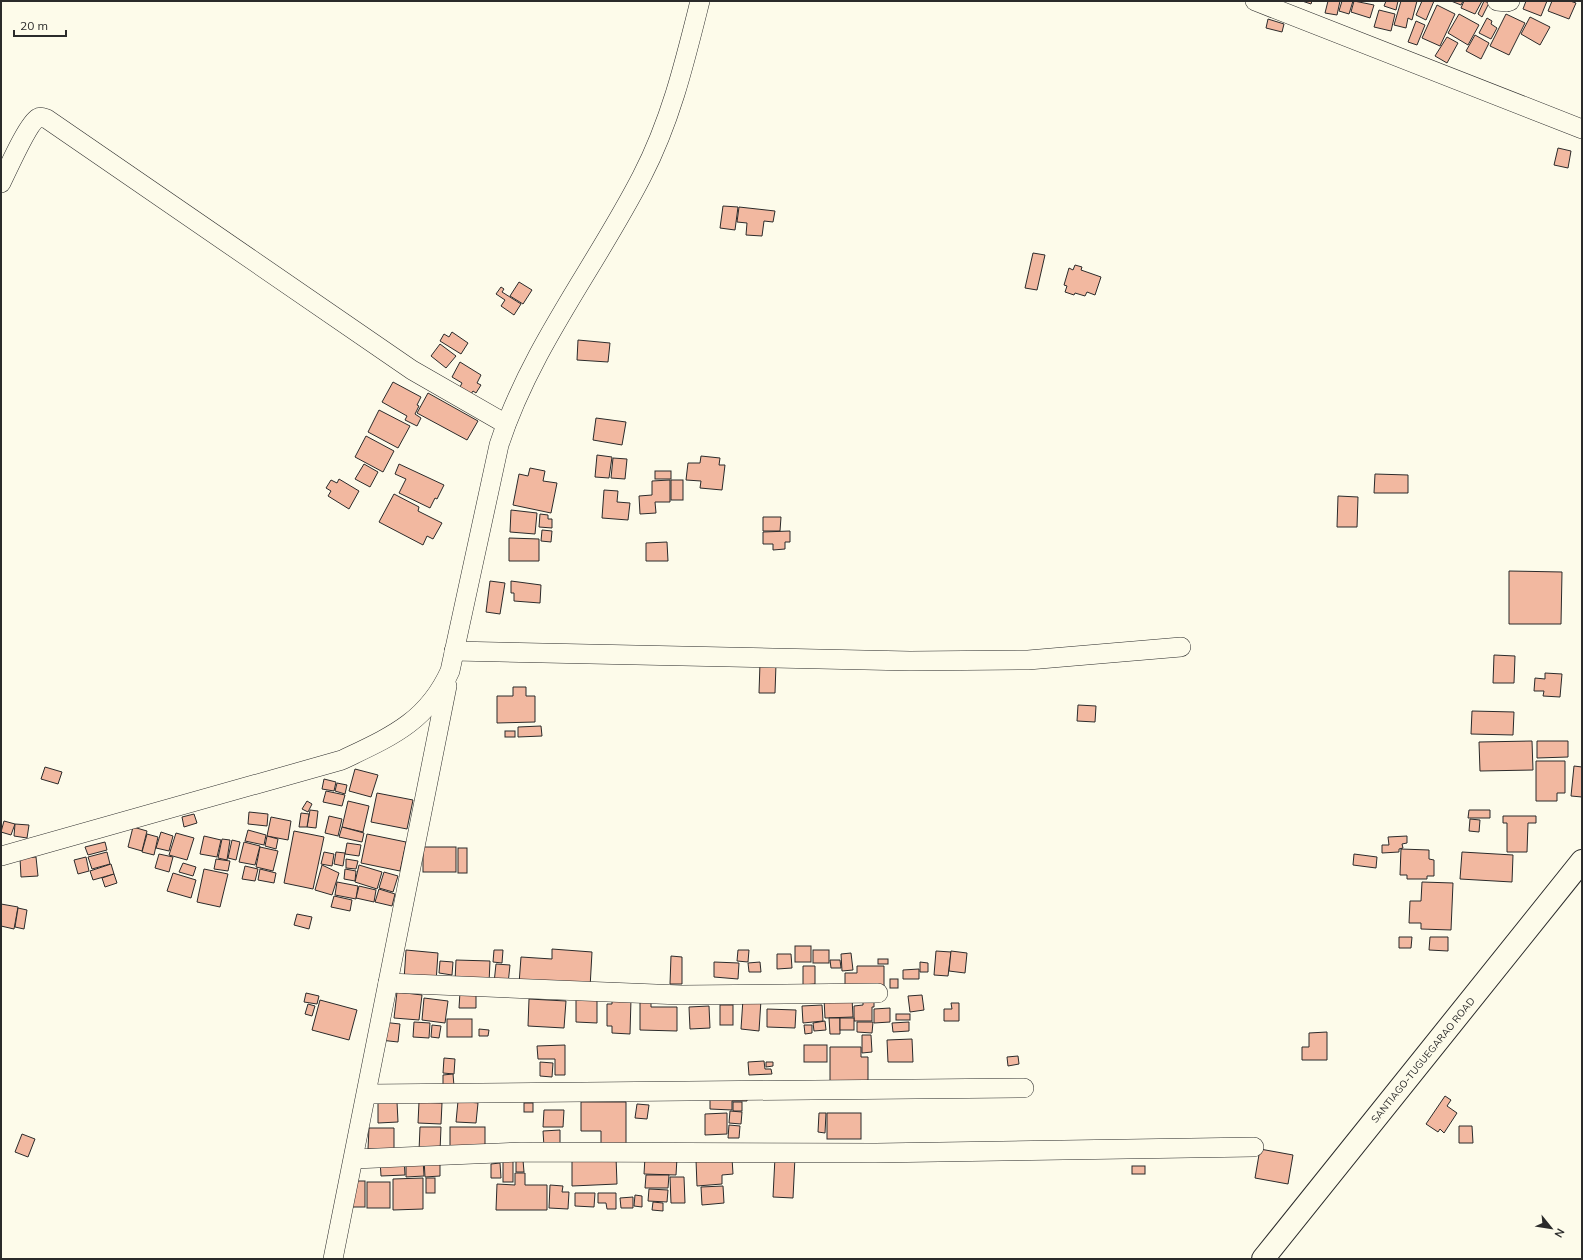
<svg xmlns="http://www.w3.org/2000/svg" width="1583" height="1260" viewBox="0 0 1583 1260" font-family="Mulish,sans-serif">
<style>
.building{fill:#f2b8a0;stroke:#2b2b2b}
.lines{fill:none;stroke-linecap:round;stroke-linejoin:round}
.minor-casing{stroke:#2b2b2b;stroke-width:20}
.highway-casing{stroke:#2b2b2b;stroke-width:24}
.minor{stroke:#fdfbea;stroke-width:19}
.highway{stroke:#fdfbea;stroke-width:22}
.labels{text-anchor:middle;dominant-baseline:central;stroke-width:3;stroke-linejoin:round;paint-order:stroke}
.street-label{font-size:10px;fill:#2b2b2b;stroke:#fdfbea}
</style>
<rect width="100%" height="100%" fill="#fdfbea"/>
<g class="building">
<polygon points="1302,1 1312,1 1311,4"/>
<polygon points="1328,1 1340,1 1337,15 1325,13"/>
<polygon points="1342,1 1353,1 1349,14 1339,11"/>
<polygon points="1354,1 1374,5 1370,18 1351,12"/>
<polygon points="1386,1 1398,1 1396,10 1384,6"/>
<polygon points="1401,1 1417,1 1412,20 1408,18 1406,28 1394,25"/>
<polygon points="1422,1 1434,1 1426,20 1416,15"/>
<polygon points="1451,1 1463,1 1461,5"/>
<polygon points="1464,1 1482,1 1475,14 1461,8"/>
<polygon points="1484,1 1489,3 1482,17 1478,14"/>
<polygon points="1526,1 1547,1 1541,16 1523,9"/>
<polygon points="1552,1 1570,1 1576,3 1569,19 1548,11"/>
<polygon points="1437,5 1455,14 1440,46 1422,38"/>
<polygon points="1379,10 1395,14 1391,31 1374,27"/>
<polygon points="1459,14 1479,25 1468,45 1448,33"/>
<polygon points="1506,14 1525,23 1509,55 1490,46"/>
<polygon points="1530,17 1550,27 1540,45 1521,34"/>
<polygon points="1487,18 1492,21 1491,24 1497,28 1491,39 1479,33"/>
<polygon points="1268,19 1284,24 1282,32 1266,28"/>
<polygon points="1416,21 1425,25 1417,45 1408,42"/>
<polygon points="1475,35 1489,43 1481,59 1466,51"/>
<polygon points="1447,37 1458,43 1447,63 1435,56"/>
<polygon points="1558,148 1571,151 1568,168 1554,165"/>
<polygon points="723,206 738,207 735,230 720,228"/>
<polygon points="739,207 775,211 773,222 764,221 762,236 746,235 747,223 737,222"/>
<polygon points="1033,253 1045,255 1037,290 1025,288"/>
<polygon points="1075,265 1082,267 1081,270 1101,277 1095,295 1087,292 1085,296 1075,293 1074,295 1065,292 1067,286 1064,285 1069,268 1073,270"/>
<polygon points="519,282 532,290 523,304 510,296"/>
<polygon points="501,287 504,289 502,292 521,304 514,315 501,306 505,300 496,294"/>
<polygon points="452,332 468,343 461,354 440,341 444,334 449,337"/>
<polygon points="578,340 610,343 608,362 577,360"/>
<polygon points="440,344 456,356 446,368 431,356"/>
<polygon points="460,362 481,375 477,383 481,385 476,393 473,391 471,394 460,387 462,383 452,377"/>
<polygon points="393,382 421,397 417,405 419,406 415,414 421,418 417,426 405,420 407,416 382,402"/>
<polygon points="428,393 478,421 467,440 417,413"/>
<polygon points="379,410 410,426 398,448 368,432"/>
<polygon points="596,418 626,422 622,445 593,440"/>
<polygon points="366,436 394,451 383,472 355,457"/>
<polygon points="597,455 612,457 609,478 595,477"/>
<polygon points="701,456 720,458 719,465 725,465 722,490 700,488 701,481 686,480 688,463 700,463"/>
<polygon points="613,458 627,459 625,479 611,478"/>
<polygon points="364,464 378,472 370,487 355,479"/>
<polygon points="399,464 444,485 437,499 435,498 430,508 399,493 406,479 395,474"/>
<polygon points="530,468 545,471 543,481 557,483 551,513 513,505 519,474 528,476"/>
<rect x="655" y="471" width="16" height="8"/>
<polygon points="1375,474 1408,475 1408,493 1374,493"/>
<polygon points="339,479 359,491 349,509 328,496 331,491 326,488 331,480 337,483"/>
<polygon points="670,480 670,502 655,502 656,513 640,514 639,496 652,495 652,481"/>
<rect x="671" y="480" width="12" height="20"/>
<polygon points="604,490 618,491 617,502 630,503 628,520 602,518"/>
<polygon points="394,494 419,507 418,511 442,523 433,539 427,536 423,545 379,522"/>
<polygon points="1338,496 1358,497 1357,527 1337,527"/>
<polygon points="511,510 537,513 535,534 510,532"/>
<polygon points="540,514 548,515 548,519 552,519 552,528 539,527"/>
<polygon points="763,517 781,517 780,531 763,531"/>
<polygon points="542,530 552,531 551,542 541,541"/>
<polygon points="790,531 790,542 785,542 785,549 773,550 773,544 763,544 763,532"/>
<polygon points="509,538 539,539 539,561 509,561"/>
<polygon points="667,542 668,561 646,561 646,543"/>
<polygon points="1509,571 1562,572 1561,624 1509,624"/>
<polygon points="490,581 505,583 500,614 486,612"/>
<polygon points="511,581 541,585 540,603 514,601 514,593 511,593"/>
<polygon points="1494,655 1515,656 1514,683 1493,683"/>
<polygon points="760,663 776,664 775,693 759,693"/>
<polygon points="1545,673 1562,674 1560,697 1543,696 1544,691 1534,691 1535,678 1545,679"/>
<polygon points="513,687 526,687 526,696 535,696 535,722 497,723 497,696 513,696"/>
<polygon points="1078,705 1096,706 1095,722 1077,721"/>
<polygon points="1472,711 1514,712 1513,735 1471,734"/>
<polygon points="541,726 542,736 518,737 518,727"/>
<rect x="505" y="731" width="10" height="6"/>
<polygon points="1532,741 1533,770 1480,771 1479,742"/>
<polygon points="1537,741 1568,741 1568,757 1537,758"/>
<polygon points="1536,761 1565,761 1565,793 1557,793 1557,801 1536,801"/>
<polygon points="1574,766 1582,767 1582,797 1571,796"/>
<polygon points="45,767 62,772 58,784 41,779"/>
<polygon points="355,769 378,775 371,797 349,791"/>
<polygon points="324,779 336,782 334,791 322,789"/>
<polygon points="337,783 347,785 345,794 335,791"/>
<polygon points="326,791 345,795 342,806 323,802"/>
<polygon points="377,793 413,800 407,829 371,822"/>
<polygon points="307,801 312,804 308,812 302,809"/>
<polygon points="348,801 369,806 363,832 342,827"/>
<polygon points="310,810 318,811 316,828 307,827"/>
<polygon points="1469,810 1490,810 1490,818 1468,818"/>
<polygon points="249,812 268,814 267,826 248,824"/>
<polygon points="301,813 309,814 307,827 299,827"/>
<polygon points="194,814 197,823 184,827 182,817"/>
<polygon points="329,816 342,819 338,836 325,833"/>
<polygon points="1503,816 1536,816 1536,823 1528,823 1527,852 1507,852 1507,823 1503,823"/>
<polygon points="271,817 291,821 288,840 267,836"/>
<polygon points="1470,819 1480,820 1479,832 1469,831"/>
<polygon points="4,821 15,824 11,835 1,832"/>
<polygon points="15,824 29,825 27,838 14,836"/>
<polygon points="133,827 147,831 142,851 128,847"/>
<polygon points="342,827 364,833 362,842 339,837"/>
<polygon points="248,830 266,835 264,845 245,841"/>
<polygon points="294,831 324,837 313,889 284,883"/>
<polygon points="161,832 173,836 169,851 156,848"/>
<polygon points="176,833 194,838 187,860 169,855"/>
<polygon points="147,834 158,837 154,855 142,852"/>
<polygon points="367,834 406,842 400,871 361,863"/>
<polygon points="204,836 221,840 217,857 200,854"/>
<polygon points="267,836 278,839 276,849 265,846"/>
<polygon points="1407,836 1407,843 1402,844 1403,848 1399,849 1399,852 1382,853 1382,845 1389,845 1388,837"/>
<polygon points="222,839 230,840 227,860 218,858"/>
<polygon points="232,840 240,842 236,860 228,858"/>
<polygon points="105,842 107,850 88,855 85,847"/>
<polygon points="244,842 260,846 255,865 239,862"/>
<polygon points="347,843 361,845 359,856 345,854"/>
<polygon points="260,847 278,851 273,871 256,867"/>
<rect x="423" y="847" width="33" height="25"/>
<rect x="458" y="848" width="9" height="25"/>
<polygon points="1401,849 1429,850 1429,859 1434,860 1434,876 1427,876 1427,879 1407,879 1407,875 1400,875"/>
<polygon points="107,852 110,864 92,869 88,857"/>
<polygon points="324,852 334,854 332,866 321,864"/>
<polygon points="336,852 345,853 343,866 334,864"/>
<polygon points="1462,852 1513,855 1512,882 1460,879"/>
<polygon points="159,854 173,857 169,872 155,868"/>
<polygon points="1354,854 1377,857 1376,868 1353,865"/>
<polygon points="36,857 38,876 21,877 20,858"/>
<polygon points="86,857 89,871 78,874 74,860"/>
<polygon points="216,859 230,861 228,871 214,869"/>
<polygon points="346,859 358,861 356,869 346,868"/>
<polygon points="183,863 196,867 193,876 179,872"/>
<polygon points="111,864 114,874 93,880 90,871"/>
<polygon points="322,865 339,873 332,895 315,890"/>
<polygon points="359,865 382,872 377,889 355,882"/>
<polygon points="245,866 258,869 255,881 242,879"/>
<polygon points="204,869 228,874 220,907 197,902"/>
<polygon points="260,869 276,873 274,883 258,880"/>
<polygon points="345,869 356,871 355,881 344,879"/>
<polygon points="384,872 398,876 393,892 379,888"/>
<polygon points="173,873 196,880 191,898 167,891"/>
<polygon points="114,874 117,883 105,887 102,878"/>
<polygon points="337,882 358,886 356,899 335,895"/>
<polygon points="1422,882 1453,883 1451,930 1421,929 1421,923 1409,923 1410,901 1421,901"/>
<polygon points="359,886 376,890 374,902 356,898"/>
<polygon points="379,889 395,894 392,906 375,902"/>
<polygon points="334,896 352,900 350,911 331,907"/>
<polygon points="1,904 18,907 14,929 1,926"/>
<polygon points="18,908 27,910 24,929 15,927"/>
<polygon points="297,914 312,917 309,929 294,925"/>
<polygon points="1399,937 1412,937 1411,948 1399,948"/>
<polygon points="1430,937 1448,937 1448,951 1429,950"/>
<rect x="795" y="946" width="16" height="16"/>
<polygon points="552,949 592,952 590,988 519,984 521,957 552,959"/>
<polygon points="406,950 438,953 436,982 404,980"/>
<polygon points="494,950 503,950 502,963 493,962"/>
<polygon points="738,950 749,950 748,962 737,961"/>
<rect x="813" y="950" width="16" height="13"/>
<polygon points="936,951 951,952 948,976 934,975"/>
<polygon points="951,951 967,953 965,973 949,971"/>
<polygon points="851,953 853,970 842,971 841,954"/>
<polygon points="777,954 791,954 792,968 777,969"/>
<polygon points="671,956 682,957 682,984 670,984"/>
<rect x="878" y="959" width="10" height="5"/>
<polygon points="456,960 490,961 489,983 455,981"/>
<polygon points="830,960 840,960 841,968 831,968"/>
<polygon points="440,961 453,962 452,975 439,973"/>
<polygon points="714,962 739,963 738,979 714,977"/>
<polygon points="760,962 761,972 749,972 748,963"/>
<polygon points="920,962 928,963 928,972 920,972"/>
<polygon points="496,964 510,965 508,984 494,983"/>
<polygon points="803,966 815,966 815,984 803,985"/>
<polygon points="857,966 884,966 884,986 845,986 845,973 857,973"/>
<polygon points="919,969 919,979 903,979 903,970"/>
<rect x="890" y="979" width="8" height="9"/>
<polygon points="397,992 422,995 419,1020 394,1018"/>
<polygon points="460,992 476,993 476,1008 459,1008"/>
<polygon points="306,993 319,996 317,1004 304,1002"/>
<polygon points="922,995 924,1010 910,1012 908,996"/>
<polygon points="424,998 448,1001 445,1023 422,1020"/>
<polygon points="824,998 852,998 853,1017 825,1018"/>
<polygon points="529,999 566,1001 564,1028 528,1026"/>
<polygon points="612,999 631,999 630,1034 612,1033 612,1026 607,1026 607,1004 612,1004"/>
<polygon points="640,999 651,999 651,1007 677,1007 677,1031 640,1030"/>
<polygon points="743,999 761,1000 759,1031 741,1029"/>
<polygon points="320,1000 357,1010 349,1040 312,1030"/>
<polygon points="576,1000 597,1000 597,1023 576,1022"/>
<polygon points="874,1000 874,1007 872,1007 872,1021 854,1021 854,1006 863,1005 863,1001"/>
<polygon points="951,1003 959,1003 959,1021 944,1021 944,1009 952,1009"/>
<polygon points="308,1004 315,1006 312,1016 305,1014"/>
<rect x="720" y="1005" width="13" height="20"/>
<polygon points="822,1005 823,1021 803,1023 802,1006"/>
<polygon points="709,1006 710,1028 690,1029 689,1007"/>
<polygon points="890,1008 890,1022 874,1023 874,1009"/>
<polygon points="767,1009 796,1010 795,1028 767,1027"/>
<rect x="896" y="1014" width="14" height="6"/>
<polygon points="829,1018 840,1018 840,1034 830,1034"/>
<rect x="840" y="1018" width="14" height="12"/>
<rect x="447" y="1019" width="25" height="18"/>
<polygon points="825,1021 826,1030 814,1031 813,1023"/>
<polygon points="382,1022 400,1024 398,1042 380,1040"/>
<polygon points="414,1022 430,1023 429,1038 413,1037"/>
<polygon points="857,1022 873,1022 872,1033 857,1032"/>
<polygon points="909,1022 909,1031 893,1032 892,1023"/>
<polygon points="432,1025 441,1026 439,1038 431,1037"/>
<polygon points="804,1025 812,1025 812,1033 805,1034"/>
<polygon points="479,1029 489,1030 488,1036 479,1036"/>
<polygon points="1327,1032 1327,1060 1302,1060 1302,1047 1309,1047 1309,1033"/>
<polygon points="862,1035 871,1035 872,1052 862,1053"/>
<polygon points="912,1039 913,1062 888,1062 887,1040"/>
<polygon points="565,1045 565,1075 555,1075 555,1059 538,1059 537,1046"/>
<rect x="804" y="1045" width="23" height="17"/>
<polygon points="830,1047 861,1047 861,1057 868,1057 868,1083 830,1083"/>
<polygon points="1018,1056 1019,1064 1008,1066 1007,1057"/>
<polygon points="444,1058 455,1059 454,1074 443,1073"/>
<polygon points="764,1061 765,1069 771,1069 772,1074 749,1075 748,1062"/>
<polygon points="540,1062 553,1063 552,1077 540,1076"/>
<polygon points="766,1062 773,1062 773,1066 766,1067"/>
<polygon points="453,1074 454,1086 443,1086 443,1075"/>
<polygon points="710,1095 747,1096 747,1101 732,1101 732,1110 710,1109"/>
<polygon points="1445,1096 1451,1100 1447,1106 1457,1113 1444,1133 1440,1129 1438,1132 1426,1124"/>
<polygon points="458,1101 478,1103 476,1123 456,1122"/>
<polygon points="397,1102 398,1122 378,1123 378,1103"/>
<polygon points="419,1102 442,1103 441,1124 418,1123"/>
<polygon points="581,1102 626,1102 626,1147 601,1147 601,1131 581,1131"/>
<rect x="733" y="1102" width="9" height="9"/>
<rect x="524" y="1103" width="9" height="9"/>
<polygon points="637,1104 649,1105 647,1119 635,1118"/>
<polygon points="544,1110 564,1110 563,1127 543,1127"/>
<polygon points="730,1111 742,1112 741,1124 729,1123"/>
<polygon points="727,1113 727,1134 705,1135 705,1114"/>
<polygon points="819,1113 826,1113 825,1133 818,1132"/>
<rect x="827" y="1113" width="34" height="26"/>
<polygon points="729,1125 740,1126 739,1138 728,1138"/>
<polygon points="1459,1126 1472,1126 1473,1143 1459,1143"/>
<polygon points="420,1127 441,1127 440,1151 419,1151"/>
<rect x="450" y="1127" width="35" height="21"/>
<polygon points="369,1128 394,1128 394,1149 368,1149"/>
<polygon points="560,1130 560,1146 544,1147 543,1131"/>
<polygon points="22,1134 35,1139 28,1157 15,1152"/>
<polygon points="1260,1149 1293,1155 1288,1184 1255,1178"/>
<polygon points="616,1157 617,1184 572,1186 572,1159"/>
<polygon points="645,1157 677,1158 676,1175 644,1174"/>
<polygon points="775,1157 795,1157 793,1198 773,1197"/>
<polygon points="732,1158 733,1174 722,1175 722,1184 697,1186 696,1160"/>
<polygon points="404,1159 405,1175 381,1176 380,1160"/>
<polygon points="423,1159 424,1176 406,1177 406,1160"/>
<polygon points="424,1159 440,1159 440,1176 425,1177"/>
<polygon points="516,1160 523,1160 524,1172 516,1172"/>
<rect x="503" y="1161" width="10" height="21"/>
<polygon points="500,1163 501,1178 491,1178 491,1164"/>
<rect x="1132" y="1166" width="13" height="8"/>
<polygon points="515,1173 525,1173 525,1185 547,1185 547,1210 496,1210 497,1184 515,1185"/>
<polygon points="646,1175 669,1175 668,1188 645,1188"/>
<polygon points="670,1177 684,1177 685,1203 671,1203"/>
<polygon points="423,1178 423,1209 393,1210 393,1179"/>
<rect x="426" y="1178" width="9" height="15"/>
<rect x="351" y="1181" width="14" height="26"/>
<rect x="367" y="1182" width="23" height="26"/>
<polygon points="550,1185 563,1186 562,1192 569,1192 568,1209 549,1208"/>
<polygon points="723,1186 724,1203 702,1205 701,1187"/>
<polygon points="649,1189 668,1190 667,1202 648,1201"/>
<polygon points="575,1193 595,1193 594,1207 575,1206"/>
<polygon points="598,1193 616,1193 616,1209 607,1209 606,1203 598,1203"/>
<polygon points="635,1195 642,1196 642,1207 634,1206"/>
<polygon points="633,1197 633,1208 621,1208 620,1198"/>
<polygon points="653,1202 663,1203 663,1211 652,1210"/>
</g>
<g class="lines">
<g class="minor-casing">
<g id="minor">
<polyline points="1255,1 1582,129"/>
<polyline points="1497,1 1507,2 1510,1"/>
<path d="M1,183C7,171 28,123 38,118C41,116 44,118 47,119L412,370L506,424"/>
<polyline points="454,651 910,661 1028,660 1181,647"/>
<path d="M1,856L342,760C390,737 427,722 450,671L499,445C531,347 596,266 642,176C671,120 685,61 700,1"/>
<polyline points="388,983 681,995 878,993"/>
<polyline points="367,1094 1024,1088"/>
<polyline points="354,1159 521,1152 876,1153 1254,1147"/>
<polyline points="333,1259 447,686"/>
</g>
</g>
<g class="highway-casing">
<polyline id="highway" points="1263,1259 1582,861"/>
</g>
<use href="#minor" class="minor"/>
<use href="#highway" class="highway"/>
</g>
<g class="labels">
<g class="street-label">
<text transform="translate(1423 1060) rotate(-51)">SANTIAGO-TUGUEGARAO ROAD</text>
</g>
</g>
<rect width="1583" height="1260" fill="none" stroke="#2b2b2b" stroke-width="4"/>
<g transform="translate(1551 1228) rotate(120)" stroke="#fdfbea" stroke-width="3" paint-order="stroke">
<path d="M0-3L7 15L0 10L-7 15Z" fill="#2b2b2b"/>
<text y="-6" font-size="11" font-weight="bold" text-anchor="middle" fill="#2b2b2b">N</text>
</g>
<path d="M14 30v6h52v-6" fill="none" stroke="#2b2b2b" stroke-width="2"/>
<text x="20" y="30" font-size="12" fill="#2b2b2b" stroke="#fdfbea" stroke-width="3" paint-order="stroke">20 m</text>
</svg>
